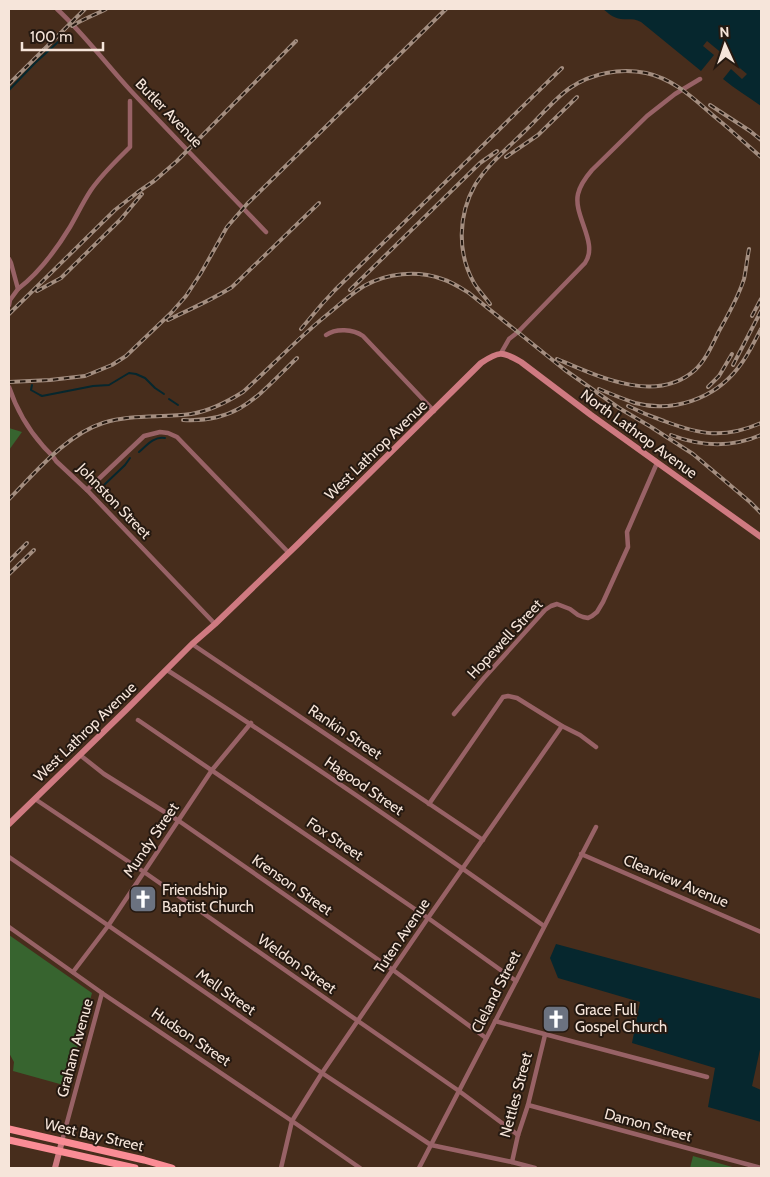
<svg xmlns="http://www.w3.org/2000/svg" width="770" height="1177" viewBox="0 0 770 1177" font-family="Cabin,sans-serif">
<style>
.green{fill:#37642f}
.water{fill:#06272e}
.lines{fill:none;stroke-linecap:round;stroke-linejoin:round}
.stream{stroke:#06272e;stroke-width:2}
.street{stroke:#986266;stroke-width:4.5}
.secondary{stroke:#cf7a81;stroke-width:6}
.primary{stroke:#fa8c95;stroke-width:7}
.rail-casing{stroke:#a48e80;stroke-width:4}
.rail{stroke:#251911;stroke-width:2;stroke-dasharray:5.5;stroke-linecap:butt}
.labels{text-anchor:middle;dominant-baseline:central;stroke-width:4;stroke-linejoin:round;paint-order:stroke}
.street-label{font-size:15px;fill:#f6e5da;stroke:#251911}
.poi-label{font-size:15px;fill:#f6e5da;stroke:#251911;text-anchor:start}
</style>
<rect width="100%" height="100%" fill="#472d1c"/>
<g class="green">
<polygon points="9,428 22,432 9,450"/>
<polygon points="9,935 92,993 67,1086 13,1071 14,1062 9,1053"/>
<polygon points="693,1156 736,1168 690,1168"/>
</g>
<g class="water">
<path d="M603,9H761V106C749,97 735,89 723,79L731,69L742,79L747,74L707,41L703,46L714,55L701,71L641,22C634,18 628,20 621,19C613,18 608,13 603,9Z"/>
<polygon points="556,944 761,999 761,1045 752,1086 761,1090 761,1122 708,1107 715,1068 632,1043 640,1002 558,978 550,958"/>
</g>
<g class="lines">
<g class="stream">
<polyline points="9,90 35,63 58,42"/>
<polyline points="32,385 31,390 40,395 42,396 93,386 109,385 129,373 136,374 145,378 155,388 164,394"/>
<polyline points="169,399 178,405"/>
<path d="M139,452C147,445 154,436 165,438"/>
<polyline points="103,486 125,465 130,458"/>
</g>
<g class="street">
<path d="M57,9C84,34 106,64 131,91C176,139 221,185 266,232"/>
<polyline points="9,259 11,263 18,289 10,300 9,305"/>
<path d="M18,289C39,273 56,250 70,227C77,215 83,202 91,190C102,174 116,161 130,147V101"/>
<path d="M326,335C336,328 353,329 363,336L434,411"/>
<path d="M501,353L509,339L518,332L585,263C599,243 573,216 578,194C580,185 586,177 592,170L647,116L675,94L700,79"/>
<path d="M9,387C16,408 27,428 43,446C47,451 52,454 56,461L87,490L215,624"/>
<polyline points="87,490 144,436 160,432 168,433 177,437 288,552"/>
<polyline points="192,644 483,840"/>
<path d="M167,670C295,752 420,838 544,926"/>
<polyline points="454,714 484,678 545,610 551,606 557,604 570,609 578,615 583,617 588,618 592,616 597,612 603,602 628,547 627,532 657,463"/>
<polyline points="138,720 428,918 516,981"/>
<polyline points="80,755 104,774 179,821 393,970 486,1038"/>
<polyline points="35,799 144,872 358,1021 459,1091 518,1135"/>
<polyline points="429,804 503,697 508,696 517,698 562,726 580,735 596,747"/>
<polyline points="581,854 761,932"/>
<polyline points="9,857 322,1073 431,1145 512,1162 535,1168"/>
<polyline points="9,927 102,993 292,1121 360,1168"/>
<polyline points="73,972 108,926 212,770 251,723"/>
<polyline points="495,1021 707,1077"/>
<polyline points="528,1105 761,1168"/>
<polyline points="62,1141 102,993"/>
<polyline points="512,1162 518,1135 528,1105 545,1035"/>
<polyline points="281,1168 292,1121 322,1073 428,918 562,726"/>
<polyline points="419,1168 596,827"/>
</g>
<g class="secondary">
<path d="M9,824L127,709L192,644L215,624L299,543L481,363C499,351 502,351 521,362L591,415L761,537"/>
<polyline points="55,1168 62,1141"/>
</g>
<g class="primary">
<polyline points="9,1129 144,1160 172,1168"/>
<polyline points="9,1140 135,1168"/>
</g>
<g class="rail-casing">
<g id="rail">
<path d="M72,26C83,19 95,15 106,9"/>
<polyline points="9,84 85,9"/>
<polyline points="710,105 750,131 761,140"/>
<polyline points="506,157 538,135 577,97"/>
<polyline points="350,290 480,163 497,151"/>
<polyline points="37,291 61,278 121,219 142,194"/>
<path d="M490,304C485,297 479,291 474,283C457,253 458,215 475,185C488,164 509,147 526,130C541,116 554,99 570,88C592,73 620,68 646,73C674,79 694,99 715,117C731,130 746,144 761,157"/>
<polyline points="9,314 115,210 138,192 154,181 177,161 296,41"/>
<polyline points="752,316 761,299"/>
<path d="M168,320C190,309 212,300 232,287L319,203"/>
<polyline points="301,329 322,304 335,290 562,68"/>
<path d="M557,359C597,376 656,405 695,370C706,360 712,345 719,331C728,315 738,298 744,279C746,270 747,259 749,249"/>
<polyline points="733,365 761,311"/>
<polyline points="9,382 50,380 85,376 112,365 126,356 171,313 186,296 201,273 227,227 247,204 446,9"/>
<polyline points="708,387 719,376 732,354"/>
<path d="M599,389C611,394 623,399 635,403C673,413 714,399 738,368C748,356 754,342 761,329"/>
<path d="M628,406C640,412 652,417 664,421C701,435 724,439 761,423"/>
<path d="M183,420C240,423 259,394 297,358"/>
<path d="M671,435C702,447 731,448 761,435"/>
<path d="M9,499C36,472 66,435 103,423C131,414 162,418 191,414C210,411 227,402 243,392C272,366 298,338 328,314C340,304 351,294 364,286C387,273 417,270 442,279C452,282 461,288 469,293L565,370L619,408L651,427L693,454L750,502L761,513"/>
<polyline points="9,561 27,543"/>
<polyline points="9,574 34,550"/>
</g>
</g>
<use href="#rail" class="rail"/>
</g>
<defs>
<g id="church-square" transform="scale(1.4375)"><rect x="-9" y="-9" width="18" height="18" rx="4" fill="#6b7280" stroke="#251911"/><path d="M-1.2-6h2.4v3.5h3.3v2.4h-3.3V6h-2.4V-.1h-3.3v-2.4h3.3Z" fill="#fff"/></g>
</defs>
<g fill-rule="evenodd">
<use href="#church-square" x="143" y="899"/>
<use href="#church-square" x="556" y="1019"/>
</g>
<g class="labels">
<g class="street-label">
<text transform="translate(169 113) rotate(46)">Butler Avenue</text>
<text transform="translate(639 434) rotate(36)">North Lathrop Avenue</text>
<text transform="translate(376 450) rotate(-44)">West Lathrop Avenue</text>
<text transform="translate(114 501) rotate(46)">Johnston Street</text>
<text transform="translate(505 639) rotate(-47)">Hopewell Street</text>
<text transform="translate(85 732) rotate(-44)">West Lathrop Avenue</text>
<text transform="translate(345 732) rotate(34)">Rankin Street</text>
<text transform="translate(364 786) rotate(34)">Hagood Street</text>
<text transform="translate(335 839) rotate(34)">Fox Street</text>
<text transform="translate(151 840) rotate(-56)">Mundy Street</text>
<text transform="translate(676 881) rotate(23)">Clearview Avenue</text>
<text transform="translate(292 885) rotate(35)">Krenson Street</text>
<text transform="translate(402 936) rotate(-56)">Tuten Avenue</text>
<text transform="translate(297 964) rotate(35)">Weldon Street</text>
<text transform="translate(226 992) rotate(35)">Mell Street</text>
<text transform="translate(496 992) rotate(-63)">Cleland Street</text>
<text transform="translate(191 1037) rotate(34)">Hudson Street</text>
<text transform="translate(75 1048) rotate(-75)">Graham Avenue</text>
<text transform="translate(516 1095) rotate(-75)">Nettles Street</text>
<text transform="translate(648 1125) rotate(15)">Damon Street</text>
<text transform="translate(94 1135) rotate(13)">West Bay Street</text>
</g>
<g class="poi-label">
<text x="162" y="890">Friendship<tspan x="162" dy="17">Baptist Church</tspan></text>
<text x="575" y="1010">Grace Full<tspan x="575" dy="17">Gospel Church</tspan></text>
</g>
</g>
<rect width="770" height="1177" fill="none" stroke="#f6e5da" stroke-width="20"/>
<g transform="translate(725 45) rotate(357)" stroke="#251911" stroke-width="4" paint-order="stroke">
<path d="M0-4L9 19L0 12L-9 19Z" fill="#f6e5da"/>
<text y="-8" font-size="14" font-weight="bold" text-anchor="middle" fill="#f6e5da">N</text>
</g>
<path d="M22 42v8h81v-8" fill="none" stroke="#f6e5da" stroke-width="2.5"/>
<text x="30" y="42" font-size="15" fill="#f6e5da" stroke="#251911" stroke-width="4" paint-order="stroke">100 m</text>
</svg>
